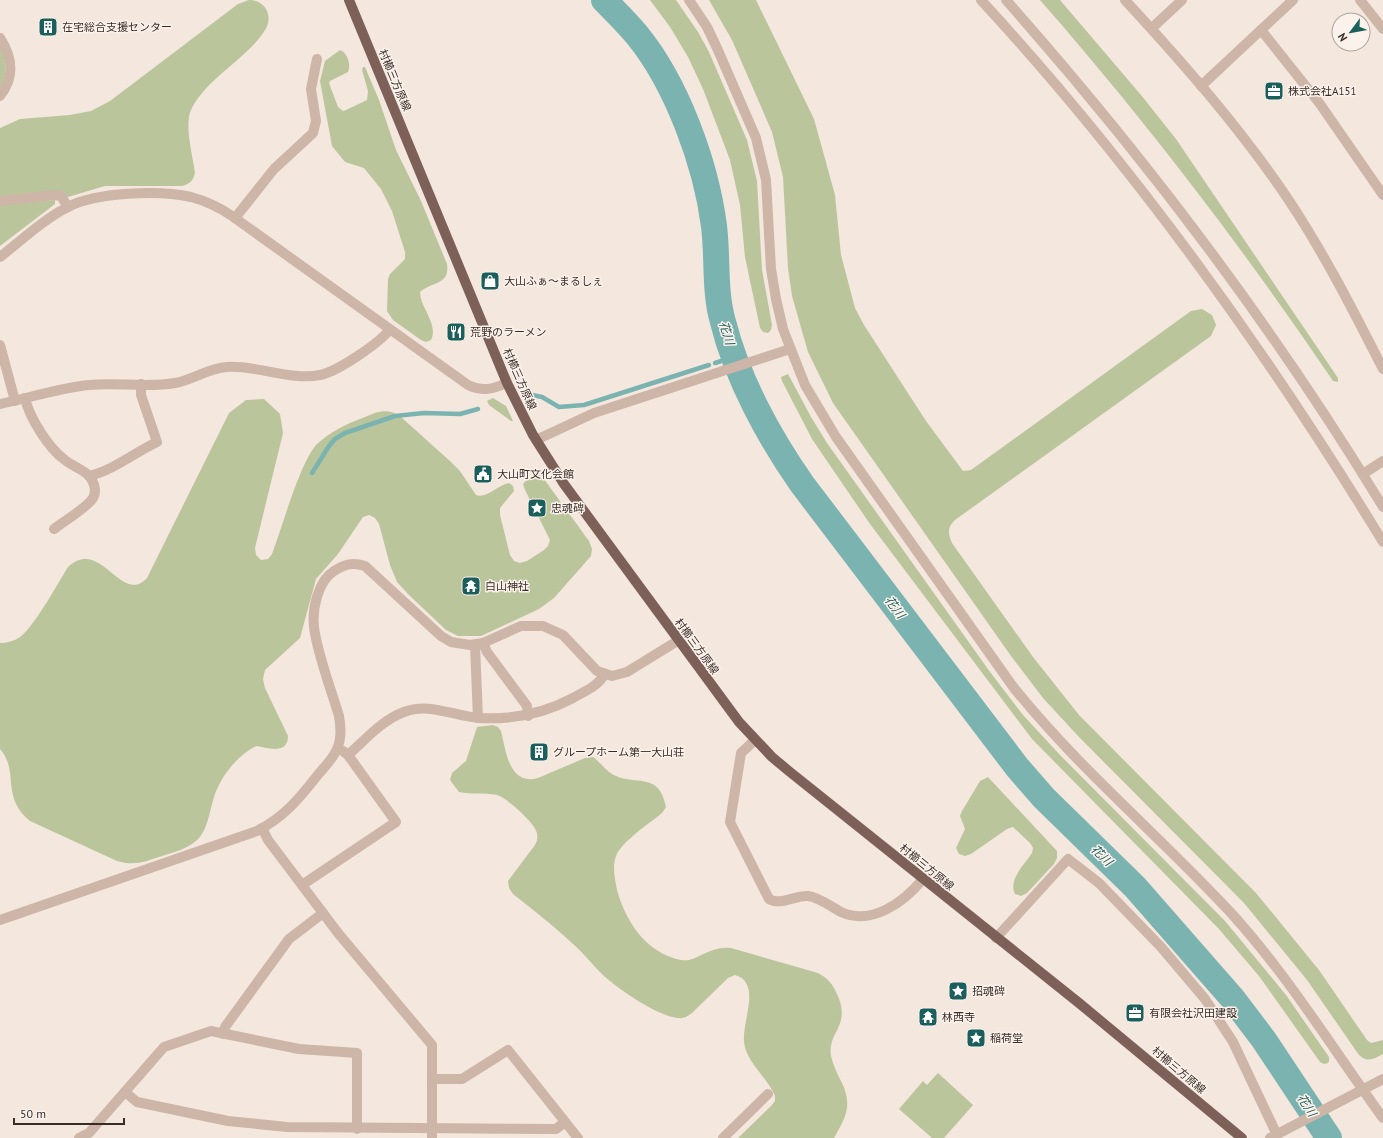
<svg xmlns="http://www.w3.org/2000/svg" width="1383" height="1138" viewBox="0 0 1383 1138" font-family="'PT Sans','Noto Sans JP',sans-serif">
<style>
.green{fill:#bbc59c}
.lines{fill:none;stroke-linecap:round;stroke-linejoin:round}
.stream{stroke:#7bb3b0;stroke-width:4.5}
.river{stroke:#7bb3b0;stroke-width:26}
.minor{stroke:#cdb5a8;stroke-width:10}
.major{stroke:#7d6159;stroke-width:10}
.labels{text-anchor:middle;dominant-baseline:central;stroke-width:3;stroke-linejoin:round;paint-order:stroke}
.poi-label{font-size:11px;fill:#3a2d29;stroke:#fbf2eb;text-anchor:start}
.street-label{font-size:11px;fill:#3a2d29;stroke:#fbf2eb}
.water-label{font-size:12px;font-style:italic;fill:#1b5f5c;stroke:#fbf2eb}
</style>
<rect width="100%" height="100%" fill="#f4e7de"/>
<g class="green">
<path d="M249,0C265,0 274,16 265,30C248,58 205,79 191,110C184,125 193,157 195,173C193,181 190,184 182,186H105L68,197L55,191L0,197V128L20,119L70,115L91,111L110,101L238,4Z"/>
<polygon points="650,0 676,0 698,32 709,52 747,140 757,181 762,270 772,325 771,330 768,333 763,332 760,328 745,257 740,205 730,160 703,89 688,57 670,27"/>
<path d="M709,0H756L814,119L835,195L841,255L855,308L864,325L926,421L963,471L971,470L1191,311L1202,309L1212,315L1216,325L1211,336L955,520C947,528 948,533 952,543L1033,657L1079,715L1256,893L1319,970L1367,1040L1371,1043L1383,1040V1054C1374,1059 1367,1063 1359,1055L1307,980L1244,903L1079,737L1043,698L1011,656L833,403L808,352L792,296L788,268L783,177L772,132L732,40Z"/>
<path d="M1040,0H1060L1141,95L1176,139L1338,378V382L1333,381C1243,248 1146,121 1040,0Z"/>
<path d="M0,46C7,61 8,74 0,89Z"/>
<path d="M340,50C348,53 351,65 348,72L330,81L329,83L338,107L343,111L346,110L367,100L368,91L362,70L363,67H365L379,100L396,150L421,201L447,264C450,285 433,281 420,292C420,308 439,324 431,340L426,342L421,340L393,320L387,311L388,279L390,274L405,259V252L392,211L381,189L364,168L345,162L332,146L320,81L325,61Z"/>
<polygon points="55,200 55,204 0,246 0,205"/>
<polygon points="788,374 811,417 827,443 990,672 1023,715 1060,755 1225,921 1286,995 1329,1057 1329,1061 1328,1063 1324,1064 1320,1062 1259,976 1218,928 1032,739 870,524 812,439 782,381 781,377"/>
<polygon points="493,398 506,406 513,421 511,421 489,405 487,401"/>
<path d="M264,399L280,414L283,433L255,548L256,555L261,560L268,559L272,554C282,528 300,462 317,444C330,432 348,423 365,417C379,411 388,408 401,417L451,462L460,471L476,495C486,499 498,485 509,483L513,486L514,491L500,508V515L510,555L514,561L520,563L527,561L544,550L548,546L550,540L525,490L523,484L528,478L539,475L544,479L589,541L592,549L591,556L554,598L539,609L481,636H458L446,630L408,594L397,582L390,565L379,524L375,518L369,515L363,517L338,554L316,579L300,638L265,670L263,679L265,688L288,736C288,755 268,748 256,746C238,755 222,775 215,794C210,808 209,825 200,837C191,848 174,852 162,856C144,862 135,866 117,861L30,821C0,796 20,772 0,749V643C7,643 14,641 20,637C34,627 58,583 68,567C101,536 121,606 147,578L229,413L246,400Z"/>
<path d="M493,725L498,727L501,731C506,751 509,786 538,778L585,758L593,757C600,762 605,770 612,774C635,787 659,770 666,807L662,813C650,823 621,842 616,856C612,867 615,879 617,890C626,922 646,953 681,960C696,963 709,945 731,948L818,973C827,978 832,983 836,992C853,1026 827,1031 831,1056C833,1065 837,1073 841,1081C853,1105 846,1117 834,1138H738L772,1105L775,1101V1096C767,1077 746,1062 744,1042C742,1020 762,983 735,975L728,978L692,1013C688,1016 684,1019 678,1018C657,1016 620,990 604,976C593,966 584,953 572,943C554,926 533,910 513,894L509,888L508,881L535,845C537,841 538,838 537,833C535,823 507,798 497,795C484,792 472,795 459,792L450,780L452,773L466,761L477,727Z"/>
<path d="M988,777L1057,851V858L1054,864L1027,893L1021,896L1015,894C1008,880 1024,865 1032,853L1033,848L1030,843L1013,827L1007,829L971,854L965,856L959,854L956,848L965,829L960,816L962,811L980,781Z"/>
<polygon points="938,1073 973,1105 944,1138 932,1138 899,1109 923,1081 927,1085"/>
</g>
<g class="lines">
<g class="stream">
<polyline points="715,363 734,357"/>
<polyline points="526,396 532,395 542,397 559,407 584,405 709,365"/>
<polyline points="312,473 329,446 335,439 345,433 395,416 424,413 460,414 478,409"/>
</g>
<path class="river" d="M604,0C615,11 627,23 637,35C677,84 706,164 714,226C718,258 714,291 723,322C737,378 769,437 802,484L1017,767L1044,798L1135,887L1233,999L1264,1040L1329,1138"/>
<g class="minor">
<path d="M689,0L707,27L717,48L756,138L766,180L771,269L776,299L783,329L805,385L836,437L1014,688C1080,770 1161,837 1232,914C1289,977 1333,1049 1383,1118"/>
<path d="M981,0C1134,166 1266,350 1383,542"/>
<path d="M1006,0C1146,158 1273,326 1383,507"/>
<path d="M1125,0C1184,64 1242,130 1290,202C1325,255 1354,312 1383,369"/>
<polyline points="1360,0 1383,29"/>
<polyline points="1152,28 1182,0"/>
<polyline points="1261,30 1320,104 1383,195"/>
<path d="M0,38C13,58 15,77 0,96"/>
<polyline points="1201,86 1293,0"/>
<polyline points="0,201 55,195 61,196 68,207"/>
<polyline points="235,218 274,169 313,133 316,121 311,89 317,59"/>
<path d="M0,257C22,240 44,219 68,207C96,192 160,190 191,197C206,201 219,207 232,216L468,385C483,392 493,389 507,383"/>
<polyline points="0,345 15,401"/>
<path d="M25,398C29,417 49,449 65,460C72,466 85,470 90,477C94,483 97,491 93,498C87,508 64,521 54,529"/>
<path d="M0,404C29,398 59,388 89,385C117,382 147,388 175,383C193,380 208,368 227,367C257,365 291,381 320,375C337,372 381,342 390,329"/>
<polyline points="536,440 594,413 790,349"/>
<polyline points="1363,474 1383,461"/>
<path d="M89,476C114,470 134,453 157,442L141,395V384"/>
<polyline points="483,643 487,652 527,706 528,716"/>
<polyline points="475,645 478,718"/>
<path d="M755,740L741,753L730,822L769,899C780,906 796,895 808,896C819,897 831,907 841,912C872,926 904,902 923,879"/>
<path d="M348,755C365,740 382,720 404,712C429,702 453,716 479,718C512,720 543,714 573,698C585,691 597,687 604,675"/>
<polyline points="262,828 268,840 338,933 432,1045 432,1138"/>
<polyline points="302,885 396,822 348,755 343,751"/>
<path d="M0,920L257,831C284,817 298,800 317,776C324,767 333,759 337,749C342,738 341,727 339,716C331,689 317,653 314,627C312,609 318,581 334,571C345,564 353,562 365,566L441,636L451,642L470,645L483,643L521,626H543L563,635L597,671L612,676L627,672L679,640"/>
<polyline points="996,938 1068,859 1099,883 1161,947 1205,999 1233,1042 1277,1135"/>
<polyline points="223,1034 225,1027 289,939 323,913"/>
<polyline points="432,1079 462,1079 508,1050 578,1138"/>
<polyline points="125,1092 137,1102 228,1121 287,1127 556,1129 565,1122"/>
<polyline points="79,1138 89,1133 164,1047 211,1031 299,1049 357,1053 357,1129"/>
<polyline points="723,1138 768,1094"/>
<polyline points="1270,1138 1383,1079"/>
</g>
<polyline class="major" points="349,0 507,383 533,435 564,484 739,722 772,757 790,772 1079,1003 1242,1138"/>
</g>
<defs>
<g id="building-square" transform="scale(1)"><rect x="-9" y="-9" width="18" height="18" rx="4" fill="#1b5f5c" stroke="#fbf2eb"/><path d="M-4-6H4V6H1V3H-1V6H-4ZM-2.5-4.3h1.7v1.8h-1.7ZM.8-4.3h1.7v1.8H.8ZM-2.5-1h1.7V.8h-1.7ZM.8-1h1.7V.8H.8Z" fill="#fff"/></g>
<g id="office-square" transform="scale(1)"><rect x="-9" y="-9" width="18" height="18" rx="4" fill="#1b5f5c" stroke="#fbf2eb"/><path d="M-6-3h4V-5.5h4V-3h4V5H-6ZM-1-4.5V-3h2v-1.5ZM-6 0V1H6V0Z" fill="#fff"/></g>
<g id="shop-square" transform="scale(1)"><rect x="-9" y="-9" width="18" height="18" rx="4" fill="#1b5f5c" stroke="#fbf2eb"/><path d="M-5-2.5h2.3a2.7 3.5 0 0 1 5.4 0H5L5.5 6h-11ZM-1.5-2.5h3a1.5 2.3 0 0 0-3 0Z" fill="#fff"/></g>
<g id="restaurant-square" transform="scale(1)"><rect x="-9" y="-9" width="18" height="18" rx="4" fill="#1b5f5c" stroke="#fbf2eb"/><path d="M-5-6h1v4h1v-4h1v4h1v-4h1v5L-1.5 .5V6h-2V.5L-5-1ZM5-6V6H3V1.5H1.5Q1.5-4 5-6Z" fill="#fff"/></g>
<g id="civic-square" transform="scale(1)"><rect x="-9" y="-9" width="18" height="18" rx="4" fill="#1b5f5c" stroke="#fbf2eb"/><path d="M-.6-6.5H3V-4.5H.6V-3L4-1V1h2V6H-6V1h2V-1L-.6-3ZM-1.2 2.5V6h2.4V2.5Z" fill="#fff"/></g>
<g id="sight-square" transform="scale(1)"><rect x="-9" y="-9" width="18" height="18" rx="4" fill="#1b5f5c" stroke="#fbf2eb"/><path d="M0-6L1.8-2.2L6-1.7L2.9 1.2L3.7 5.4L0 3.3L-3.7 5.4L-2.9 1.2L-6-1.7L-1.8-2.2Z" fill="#fff"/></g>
<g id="temple-square" transform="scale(1)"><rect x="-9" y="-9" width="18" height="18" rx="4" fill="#1b5f5c" stroke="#fbf2eb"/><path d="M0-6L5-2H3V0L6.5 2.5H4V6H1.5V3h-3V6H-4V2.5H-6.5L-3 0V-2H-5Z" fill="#fff"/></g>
</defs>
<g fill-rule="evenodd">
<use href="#building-square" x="48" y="27"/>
<use href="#office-square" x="1274" y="91"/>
<use href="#shop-square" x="490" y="281"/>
<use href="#restaurant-square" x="456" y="332"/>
<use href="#civic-square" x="483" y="474"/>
<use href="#sight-square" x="537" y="508"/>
<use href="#temple-square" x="471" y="586"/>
<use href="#building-square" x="539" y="752"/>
<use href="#sight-square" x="958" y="991"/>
<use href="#office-square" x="1135" y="1013"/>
<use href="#temple-square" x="928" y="1017"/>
<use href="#sight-square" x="976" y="1038"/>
</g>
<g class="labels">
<g class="poi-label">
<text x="62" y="27">在宅総合支援センター</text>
<text x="1288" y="91">株式会社A151</text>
<text x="504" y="281">大山ふぁ～まるしぇ</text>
<text x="470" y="332">荒野のラーメン</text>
<text x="497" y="474">大山町文化会館</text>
<text x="551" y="508">忠魂碑</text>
<text x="485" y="586">白山神社</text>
<text x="553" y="752">グループホーム第一大山荘</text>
<text x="972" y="991">招魂碑</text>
<text x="1149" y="1013">有限会社沢田建設</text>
<text x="942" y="1017">林西寺</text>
<text x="990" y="1038">稲荷堂</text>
</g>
<g class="street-label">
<text transform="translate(395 80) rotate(67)">村櫛三方原線</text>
<text transform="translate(520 379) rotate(66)">村櫛三方原線</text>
<text transform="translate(697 646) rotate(54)">村櫛三方原線</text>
<text transform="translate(927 867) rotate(39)">村櫛三方原線</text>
<text transform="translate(1179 1070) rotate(40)">村櫛三方原線</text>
</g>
<g class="water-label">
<text transform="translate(727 333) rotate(73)">花川</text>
<text transform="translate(895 607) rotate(53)">花川</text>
<text transform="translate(1102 855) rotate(44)">花川</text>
<text transform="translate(1307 1105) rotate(57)">花川</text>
</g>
</g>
<g transform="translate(1351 32) rotate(238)"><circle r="19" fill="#fbf2eb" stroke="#aea39d"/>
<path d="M0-3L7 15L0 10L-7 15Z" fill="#1b5f5c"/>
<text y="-6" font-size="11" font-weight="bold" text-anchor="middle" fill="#3a2d29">N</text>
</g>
<path d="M14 1118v6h110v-6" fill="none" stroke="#3a2d29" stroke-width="2"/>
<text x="20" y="1118" font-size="12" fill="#3a2d29" stroke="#fbf2eb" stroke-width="3" paint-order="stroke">50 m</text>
</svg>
